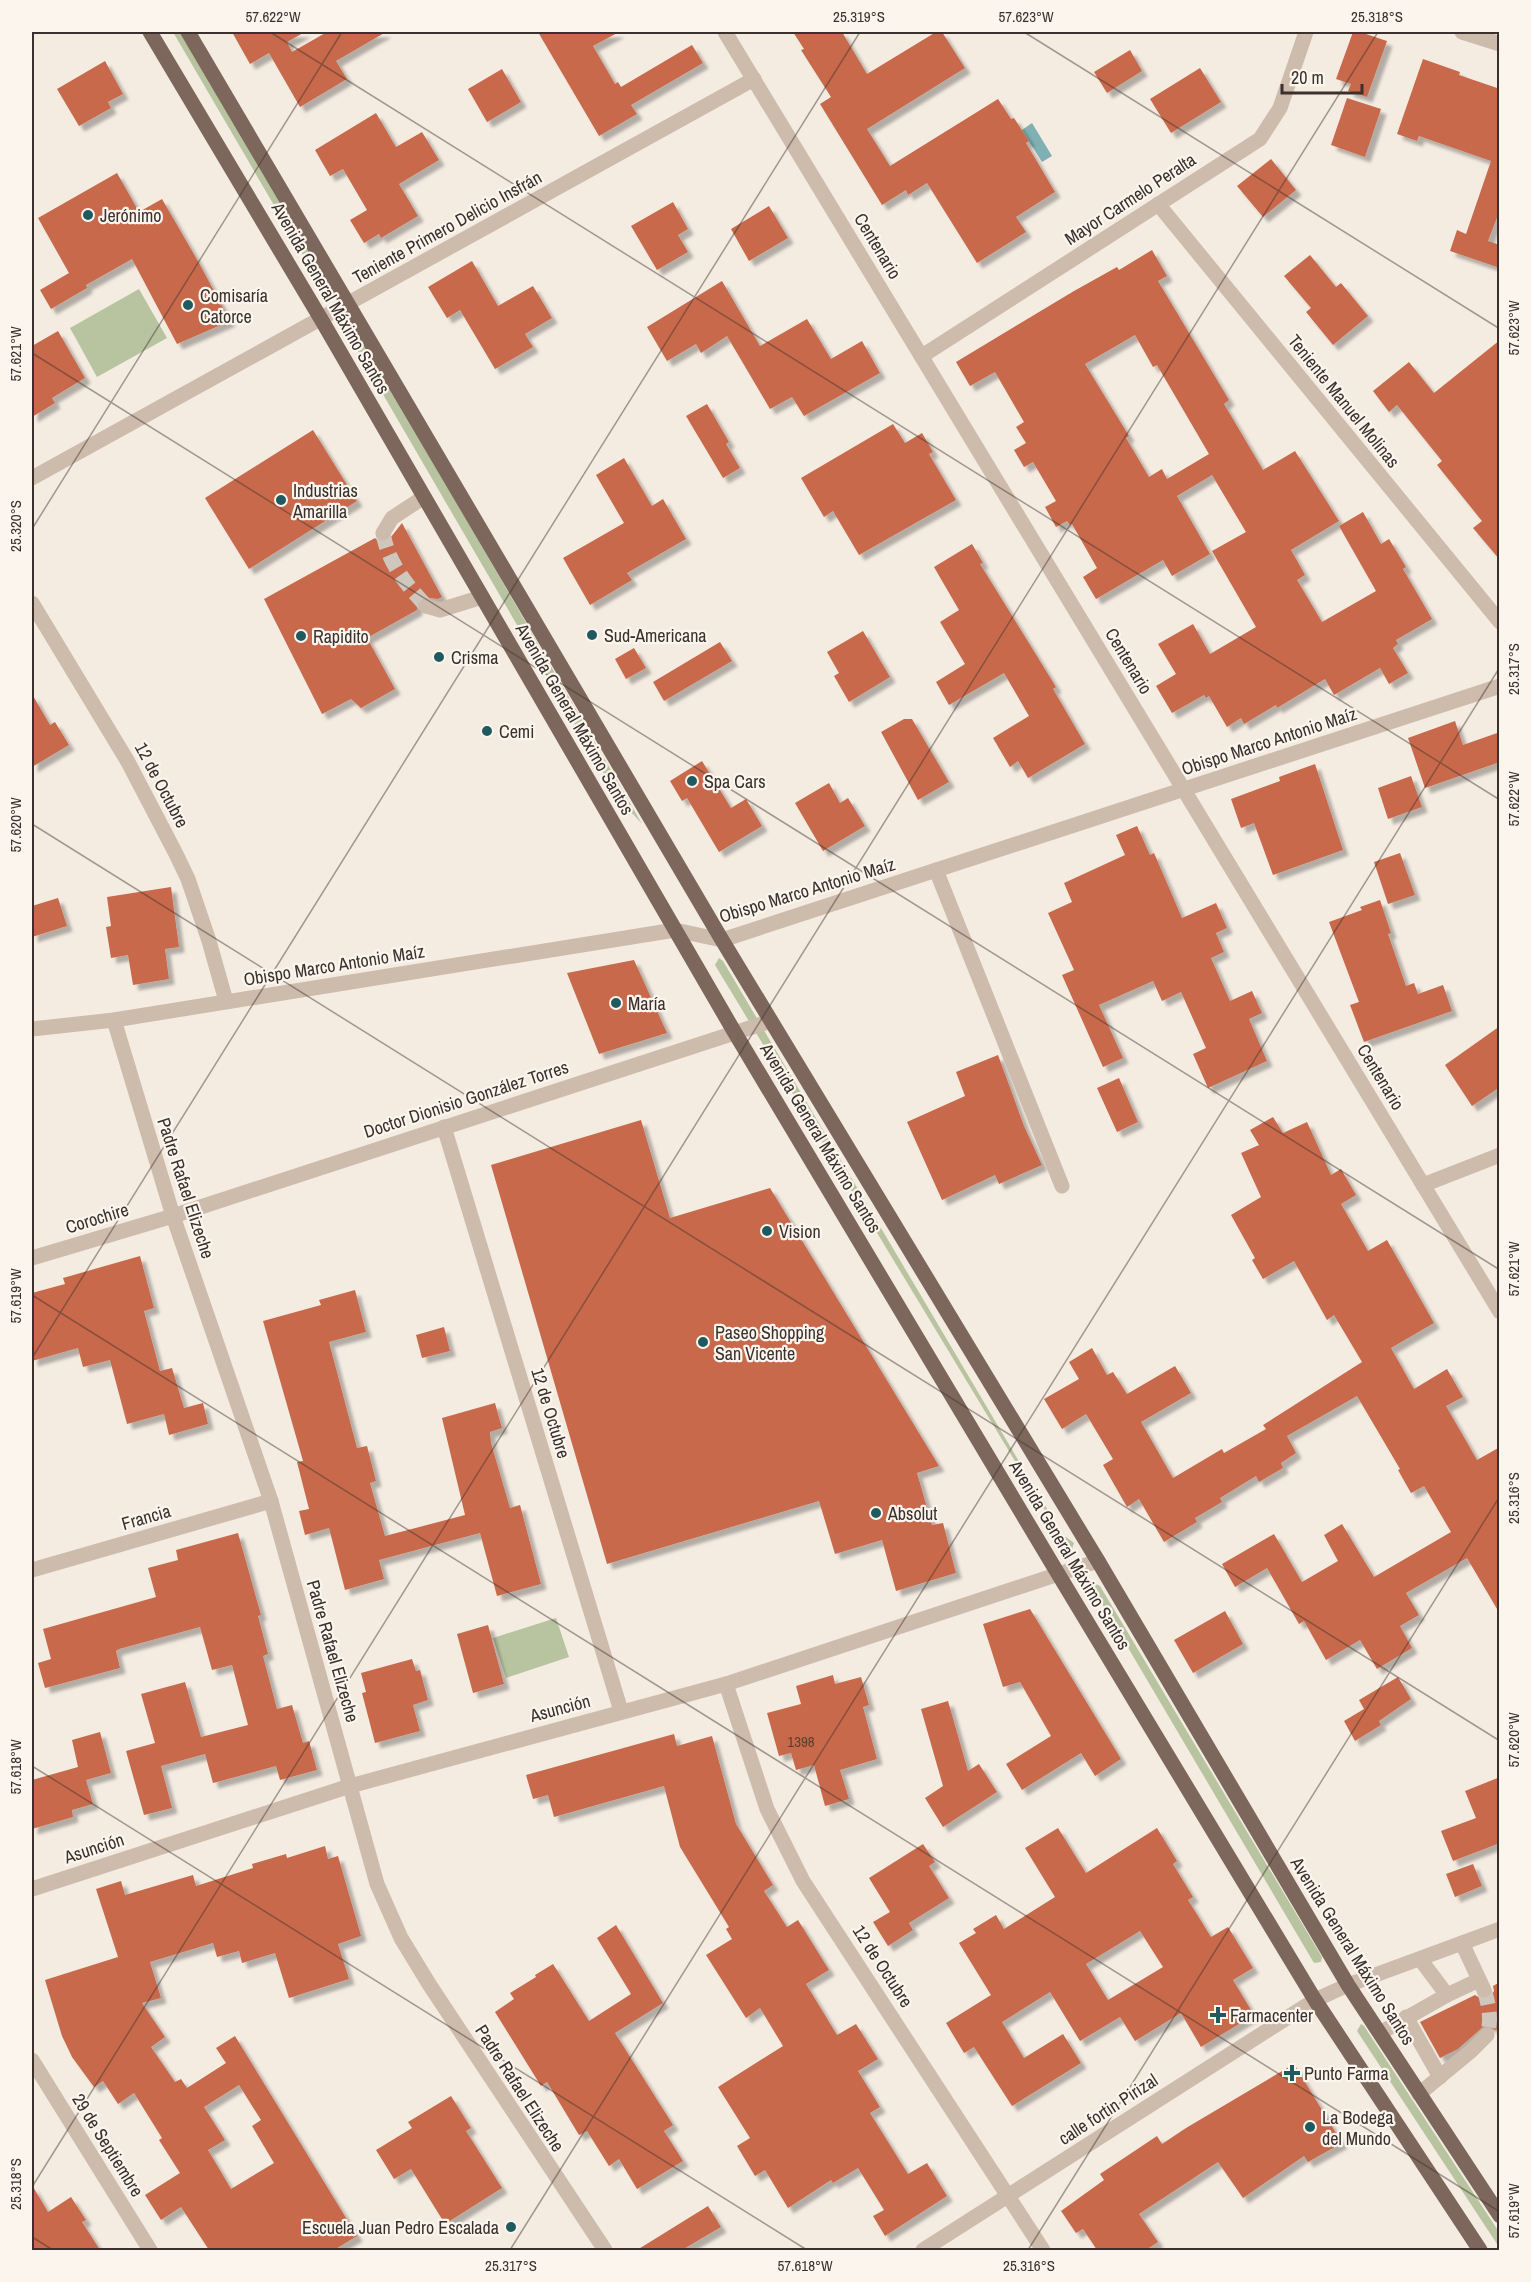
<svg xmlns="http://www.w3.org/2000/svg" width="1531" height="2282" viewBox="0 0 1531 2282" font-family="'Archivo Narrow',sans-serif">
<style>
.green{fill:#b8c4a0}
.water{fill:#7fb0b2}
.building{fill:#c8694b;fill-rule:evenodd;filter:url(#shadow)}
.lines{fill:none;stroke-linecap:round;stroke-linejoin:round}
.minor-tunnel{stroke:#cfc6bd;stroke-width:15;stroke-dasharray:15 8;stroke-linecap:butt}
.minor{stroke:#cdbbac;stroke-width:15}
.major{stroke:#7d675c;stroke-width:15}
.ticks{fill:none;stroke:#3b302b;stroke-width:1.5;stroke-opacity:0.45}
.poi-dot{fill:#1f5a5e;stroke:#fbf5ee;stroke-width:2}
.labels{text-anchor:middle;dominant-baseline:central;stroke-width:4.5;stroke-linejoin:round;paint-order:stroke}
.number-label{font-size:15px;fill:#5e3e33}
.street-label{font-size:18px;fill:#3b302b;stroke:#fbf5ee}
.poi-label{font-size:18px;fill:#3b302b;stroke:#fbf5ee;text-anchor:start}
.neatline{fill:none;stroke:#3b302b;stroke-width:2}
.ticks-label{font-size:15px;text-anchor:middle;fill:#3b302b}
</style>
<defs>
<filter id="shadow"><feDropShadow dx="5.5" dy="5.5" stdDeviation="1.5" flood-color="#0004"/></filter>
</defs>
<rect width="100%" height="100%" fill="#f4ebe1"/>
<g class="green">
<polygon points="173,32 181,32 323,276 321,281 317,279"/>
<polygon points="139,289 167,338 97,377 70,328"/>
<polygon points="356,334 360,335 642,824 633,814 624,809 352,341"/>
<polygon points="719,958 723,961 1062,1534 1074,1543 1072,1549 1067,1547 715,965"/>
<polygon points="1096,1584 1100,1586 1322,1957 1321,1962 1314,1963 1094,1590"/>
<polygon points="556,1618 569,1657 506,1678 493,1638"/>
<polygon points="1361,2024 1364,2026 1499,2232 1499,2247 1357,2031"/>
</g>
<polygon class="water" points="1032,123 1052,156 1042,162 1022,130"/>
<g class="building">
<polygon points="232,32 305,32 287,42 292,52 327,32 386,32 336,61 347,79 300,107 269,53 250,64"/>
<polygon points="538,32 619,32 593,46 615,84 618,82 621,87 692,45 703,63 631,105 637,114 599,136"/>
<polygon points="793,32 842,32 867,74 936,32 942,32 965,68 867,129 890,166 998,99 1011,119 1014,118 1029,141 1026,143 1055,192 1016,217 1026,232 977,263 927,183 908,195 906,190 882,205 820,104 831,97 801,50 804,49"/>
<polygon points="1353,32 1360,32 1387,41 1367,97 1348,91 1351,84 1336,79"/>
<polygon points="1130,50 1142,71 1107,93 1094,72"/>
<polygon points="1423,59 1460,72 1459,75 1500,89 1500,210 1488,241 1500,245 1500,268 1450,251 1457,230 1466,234 1491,161 1419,136 1417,141 1397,134"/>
<polygon points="105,61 123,94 108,102 111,108 79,126 57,89"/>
<polygon points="1200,68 1221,102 1171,133 1150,99"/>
<polygon points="502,69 521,102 487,122 468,89"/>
<polygon points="1347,98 1381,109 1365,157 1331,145"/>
<polygon points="376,113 396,147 422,132 439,160 399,184 418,216 381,238 379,234 364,243 350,220 367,210 343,169 330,176 315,150"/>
<polygon points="1271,159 1296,190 1263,217 1237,186"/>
<polygon points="117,173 139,212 162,199 199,263 230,321 177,344 132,259 86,285 87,288 51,309 40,290 69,273 38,218"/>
<polygon points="673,202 688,229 678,235 688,252 657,270 631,226"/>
<polygon points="769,206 788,238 749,261 731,229"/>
<path d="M1152,250L1167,276L1158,281L1229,400L1224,404L1263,470L1295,451L1339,521L1291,550L1305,575L1297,580L1322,622L1376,591L1339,526L1363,512L1381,544L1389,539L1406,567L1403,569L1432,619L1396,640L1398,644L1393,648L1408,673L1389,684L1380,668L1334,695L1325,679L1277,708L1276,705L1244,724L1241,718L1227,727L1209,696L1206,698L1204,695L1172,713L1156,686L1176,674L1158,644L1193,624L1210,654L1256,627L1212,551L1246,532L1212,475L1177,496L1210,554L1172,576L1163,560L1096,599L1083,577L1097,568L1072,524L1070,525L1067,521L1056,527L1045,507L1056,501L1033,462L1024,467L1014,450L1026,443L1016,427L1024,422L995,372L970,386L956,362L1074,291L1117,267L1119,270ZM1135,335L1153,367L1157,365L1209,454L1167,479L1162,469L1149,477L1126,438L1129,436L1085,364Z"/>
<polygon points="1310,255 1336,287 1341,283 1368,316 1333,345 1306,312 1311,308 1284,276"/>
<polygon points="472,261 498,306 533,286 552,318 525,334 533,347 495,369 460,310 447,318 428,287"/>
<polygon points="722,281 760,346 807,319 831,359 862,341 880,373 804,416 792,397 770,409 727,336 701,353 696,344 667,361 647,327"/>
<polygon points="58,331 85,378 52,398 55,403 32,417 32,346"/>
<polygon points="1500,340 1500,560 1473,528 1482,521 1437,465 1442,461 1397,405 1389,412 1373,391 1409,362 1434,393"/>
<polygon points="707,404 729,442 726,444 740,468 723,478 686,416"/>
<polygon points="893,424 905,443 922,433 933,452 929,454 956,500 859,555 833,511 824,517 801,478"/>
<polygon points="313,430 357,501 249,569 205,498"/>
<polygon points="624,458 652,506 663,499 686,539 627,573 632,580 590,605 563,558 624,523 596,475"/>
<polygon points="402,523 442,597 438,599 423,597 417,603 417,610 367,638 395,689 361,708 351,699 322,714 264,599 375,538 379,542 387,542"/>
<polygon points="972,544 983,563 980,564 1056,687 1053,689 1085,744 1028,778 1018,761 1010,767 993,738 1029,716 1004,673 949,705 936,682 965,664 940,622 959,610 934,567"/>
<polygon points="863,631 890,677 849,702 834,676 839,673 827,652"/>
<polygon points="720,642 732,661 664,701 653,682"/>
<polygon points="634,648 646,668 626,679 615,659"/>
<polygon points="32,694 50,725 55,722 69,745 32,767"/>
<polygon points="904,719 912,719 949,782 918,800 881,732"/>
<polygon points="1455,721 1463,745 1500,732 1500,762 1425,788 1408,738"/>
<polygon points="702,761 731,808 746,799 762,826 719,852 687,798 682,801 670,781"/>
<polygon points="1315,764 1343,850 1273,875 1254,823 1241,828 1231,799 1280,781 1279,777"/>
<polygon points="1411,776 1422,807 1388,819 1378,788"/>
<polygon points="829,783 840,803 848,798 865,826 823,851 795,803"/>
<polygon points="1137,826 1150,855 1154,853 1182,918 1216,903 1227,928 1216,933 1224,952 1211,958 1230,1001 1252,991 1262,1013 1249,1019 1267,1061 1208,1088 1193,1054 1206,1048 1181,992 1162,1001 1153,981 1099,1005 1123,1058 1103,1067 1062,975 1074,970 1048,913 1072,902 1064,883 1125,855 1116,835"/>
<polygon points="1400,853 1415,895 1388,904 1374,862"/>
<polygon points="171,887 179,947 165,949 169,979 133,985 128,955 111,958 106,927 111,926 107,897"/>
<polygon points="58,898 67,926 32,937 32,906"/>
<polygon points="1380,900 1391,933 1388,934 1406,986 1414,983 1418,994 1443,985 1452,1011 1364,1042 1350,1005 1359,1002 1329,922 1362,910 1360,907"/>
<polygon points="634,960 667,1033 599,1054 567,973"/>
<polygon points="1500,1026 1500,1087 1472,1106 1445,1065"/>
<polygon points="998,1055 1024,1126 1042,1165 999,1184 995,1175 942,1200 907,1122 965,1096 956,1072"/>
<polygon points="1119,1078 1138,1122 1117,1132 1097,1088"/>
<polygon points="1273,1117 1283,1133 1307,1122 1331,1175 1341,1169 1356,1195 1341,1204 1368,1251 1387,1240 1434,1323 1391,1348 1414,1389 1447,1369 1463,1397 1446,1406 1477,1460 1500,1447 1500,1614 1467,1558 1406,1593 1419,1615 1400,1626 1412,1648 1377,1669 1360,1640 1326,1660 1304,1621 1299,1624 1267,1568 1235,1587 1222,1564 1274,1534 1302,1582 1338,1561 1324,1535 1342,1524 1374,1577 1451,1532 1424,1486 1411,1493 1398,1470 1400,1469 1357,1396 1287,1436 1296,1453 1281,1463 1283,1468 1259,1482 1256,1476 1220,1498 1222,1502 1195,1518 1197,1522 1164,1542 1139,1499 1127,1507 1103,1465 1113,1459 1086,1414 1062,1429 1044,1399 1079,1379 1069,1362 1092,1348 1107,1375 1113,1372 1127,1394 1175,1366 1191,1393 1141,1422 1173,1478 1222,1449 1224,1453 1266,1429 1263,1425 1362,1362 1334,1315 1327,1320 1294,1261 1263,1279 1252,1260 1255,1258 1231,1215 1261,1197 1241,1153 1259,1145 1250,1130"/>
<polygon points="641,1120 670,1218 770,1188 939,1466 917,1473 932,1525 943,1523 956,1573 896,1591 882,1540 835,1554 819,1501 607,1564 491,1165"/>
<polygon points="140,1256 154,1308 144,1311 160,1371 172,1368 184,1408 203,1403 208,1424 169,1435 164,1414 127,1424 110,1360 83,1367 78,1348 32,1361 32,1293 65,1284 63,1278"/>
<polygon points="355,1290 366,1332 329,1342 357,1448 367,1446 376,1481 370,1483 385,1536 465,1515 442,1418 495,1403 502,1428 490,1432 491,1443 510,1508 520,1505 541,1584 497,1596 480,1533 379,1560 384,1579 345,1590 329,1528 305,1535 299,1511 309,1509 297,1462 303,1461 263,1321 321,1305 319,1300"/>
<polygon points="444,1327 450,1351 422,1358 416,1335"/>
<polygon points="238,1533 261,1615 258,1616 268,1654 263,1656 277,1709 292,1705 303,1743 309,1741 317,1770 280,1780 276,1766 213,1783 205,1754 161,1766 172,1808 144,1815 126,1751 155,1743 141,1694 185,1682 201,1737 248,1725 232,1665 212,1670 200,1627 119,1649 116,1651 120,1668 45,1688 38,1663 51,1659 43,1629 156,1597 148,1568 178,1560 176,1550"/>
<polygon points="1030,1609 1121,1759 1095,1776 1081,1753 1022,1790 1006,1764 1051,1736 1020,1682 1003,1687 983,1624"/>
<polygon points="1225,1611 1243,1644 1193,1673 1174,1640"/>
<polygon points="488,1625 504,1684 473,1693 457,1634"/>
<polygon points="412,1659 416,1671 420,1670 428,1700 413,1705 420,1731 375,1743 362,1693 366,1692 361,1673"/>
<polygon points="833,1675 835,1684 861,1677 869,1705 863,1707 877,1759 840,1770 849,1799 825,1806 814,1765 796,1770 791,1753 779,1756 767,1713 801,1704 796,1686"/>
<polygon points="1398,1677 1411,1699 1379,1721 1381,1725 1355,1741 1344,1721 1364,1709 1359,1700"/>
<polygon points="948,1701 968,1771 979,1764 997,1792 943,1827 925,1798 943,1786 921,1709"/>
<polygon points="100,1732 111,1773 86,1780 93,1804 72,1810 73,1817 32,1829 32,1780 78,1767 72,1740"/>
<polygon points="674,1734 677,1746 712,1736 736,1824 773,1885 764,1891 787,1927 798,1920 829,1970 806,1984 837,2035 856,2024 878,2059 858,2071 880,2107 870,2113 908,2174 927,2163 947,2196 885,2236 873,2216 884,2210 858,2168 833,2183 831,2180 788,2208 765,2170 755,2176 737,2146 750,2138 718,2087 783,2046 760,2008 746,2018 706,1955 732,1939 726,1929 729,1927 680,1847 664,1786 554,1817 548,1795 533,1799 526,1775"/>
<polygon points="1500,1777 1500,1843 1453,1861 1441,1831 1476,1818 1465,1791"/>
<path d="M1058,1828L1086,1873L1157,1828L1177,1861L1173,1864L1193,1897L1188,1900L1211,1937L1228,1927L1253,1968L1233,1980L1254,2015L1201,2047L1181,2013L1135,2041L1120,2017L1080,2041L1050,1992L1002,2022L1024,2058L1063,2034L1081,2063L1012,2106L974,2047L964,2053L946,2023L991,1995L959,1943L976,1933L973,1929L996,1915L1004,1929L1055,1897L1025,1848ZM1140,1931L1163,1967L1108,2000L1086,1964Z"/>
<polygon points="923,1844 935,1862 929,1866 949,1898 909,1923 913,1930 888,1946 873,1922 890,1912 869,1878"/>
<path d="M325,1846L328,1859L338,1856L361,1936L338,1944L349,1979L289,1998L275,1953L242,1963L239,1951L217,1957L213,1943L150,1962L161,1998L142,2003L165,2037L151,2047L175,2082L181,2079L187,2088L226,2063L216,2048L235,2036L357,2236L334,2250H209L181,2207L161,2220L145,2195L180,2173L159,2140L162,2138L134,2093L118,2104L103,2081L94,2087L72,2057L62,2036L45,1980L118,1957L96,1889L121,1881L125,1895L193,1875L196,1886L253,1868L252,1864L286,1854L287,1858ZM239,2085L261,2120L252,2126L274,2163L231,2189L208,2150L225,2140L204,2107Z"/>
<polygon points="1473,1864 1482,1886 1455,1897 1446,1874"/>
<polygon points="616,1925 663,2003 615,2033 673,2125 664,2131 683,2161 637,2189 619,2159 609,2166 587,2131 579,2135 547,2082 541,2086 495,2012 514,1999 510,1993 536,1977 535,1975 553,1964 589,2021 631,1994 597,1938"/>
<polygon points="1500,1982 1500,2028 1495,2030 1490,2026 1484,2026 1458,2049 1440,2058 1420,2022 1475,1995 1483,2000 1489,1999 1494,1991 1493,1986"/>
<polygon points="1294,2064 1342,2143 1308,2162 1304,2156 1243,2198 1218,2162 1139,2214 1158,2242 1146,2250 1097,2250 1083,2229 1076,2233 1061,2211 1104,2180 1100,2174 1157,2136 1162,2144 1186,2128"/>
<polygon points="451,2096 471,2128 466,2131 502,2188 445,2224 411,2169 394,2179 376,2150 412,2128 408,2122"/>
<polygon points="32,2185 48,2212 71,2197 86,2220 82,2222 100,2250 32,2250"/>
<polygon points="708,2206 721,2227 682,2250 637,2250"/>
</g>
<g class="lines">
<g class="minor-tunnel">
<path d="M383,533C388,563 406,584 426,606"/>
<path d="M1484,1990C1489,2004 1492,2021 1487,2035"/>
</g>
<g class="minor">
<polyline points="725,32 1500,1312"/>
<polyline points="1462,32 1500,44"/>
<polyline points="1158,204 1500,622"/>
<polyline points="922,356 1260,139 1280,108 1306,32"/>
<polyline points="32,478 754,79"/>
<polyline points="383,533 392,518 424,497"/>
<polyline points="32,603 128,762 175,852 188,879 209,941 226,1001"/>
<polyline points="426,606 440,610 482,597"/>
<polyline points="936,870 1062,1186"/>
<polyline points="114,1020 173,1216 271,1501 377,1884 401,1938 429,1984 605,2250"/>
<polyline points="32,1029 114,1020 675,930 722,940 1500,686"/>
<polyline points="444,1127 621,1711"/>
<polyline points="1423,1185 1500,1155"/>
<polyline points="32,1258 173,1216 771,1021"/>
<polyline points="32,1570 271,1501"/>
<polyline points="726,1684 767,1809 803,1881 1043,2250"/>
<polyline points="32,1889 350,1786 726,1684 1098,1561"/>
<polyline points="1462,1943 1484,1990"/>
<polyline points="1420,1959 1447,1995"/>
<polyline points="1406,2017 1440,2077"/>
<polyline points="1380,2033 1447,1995 1479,1980"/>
<polyline points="32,2060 150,2250"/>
<polyline points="1419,2094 1471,2051 1487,2035"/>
<polyline points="923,2250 1315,2000 1348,1985 1500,1929"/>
</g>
<g class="major">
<polyline points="150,32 321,319 735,1033 1057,1572 1315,2000 1480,2250"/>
<polyline points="188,32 722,940 1098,1561 1348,1985 1500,2216"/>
</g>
</g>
<path class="ticks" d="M270,32L1500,800M1024,32L1500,329M32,353L1500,1270M32,529L342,32M32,824L1500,1741M32,1295L1500,2212M32,1358L860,32M32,1766L807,2250M32,2187L1378,32M32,2237L53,2250M510,2250L1500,667M1028,2250L1500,1496"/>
<g class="poi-dot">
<circle cx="88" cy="215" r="6"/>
<circle cx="188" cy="305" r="6"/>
<circle cx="281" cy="500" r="6"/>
<circle cx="592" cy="635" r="6"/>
<circle cx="301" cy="636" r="6"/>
<circle cx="439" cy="657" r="6"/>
<circle cx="487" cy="731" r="6"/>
<circle cx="692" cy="781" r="6"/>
<circle cx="616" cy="1003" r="6"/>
<circle cx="767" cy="1231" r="6"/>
<circle cx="703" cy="1342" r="6"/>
<circle cx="876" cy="1513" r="6"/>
<path d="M1215 2006h6v6h6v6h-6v6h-6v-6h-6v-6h6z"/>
<path d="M1289 2064h6v6h6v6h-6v6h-6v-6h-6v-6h6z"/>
<circle cx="1310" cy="2127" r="6"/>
<circle cx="511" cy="2227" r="6"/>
</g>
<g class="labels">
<g class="number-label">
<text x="801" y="1741">1398</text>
</g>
<g class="street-label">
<text transform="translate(1130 199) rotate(-33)">Mayor Carmelo Peralta</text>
<text transform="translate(447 227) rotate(-29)">Teniente Primero Delicio Insfrán</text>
<text transform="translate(878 246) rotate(59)">Centenario</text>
<text transform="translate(331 298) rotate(60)">Avenida General Máximo Santos</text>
<text transform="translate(1344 401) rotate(51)">Teniente Manuel Molinas</text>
<text transform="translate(1129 661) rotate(59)">Centenario</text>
<text transform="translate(575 719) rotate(60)">Avenida General Máximo Santos</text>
<text transform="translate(1269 741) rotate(-18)">Obispo Marco Antonio Maíz</text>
<text transform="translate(162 785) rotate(62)">12 de Octubre</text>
<text transform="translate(807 890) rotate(-17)">Obispo Marco Antonio Maíz</text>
<text transform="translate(334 965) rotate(-9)">Obispo Marco Antonio Maíz</text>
<text transform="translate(1381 1077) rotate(59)">Centenario</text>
<text transform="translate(466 1099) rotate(-18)">Doctor Dionisio González Torres</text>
<text transform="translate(821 1138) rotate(59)">Avenida General Máximo Santos</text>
<text transform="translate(186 1188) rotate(72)">Padre Rafael Elizeche</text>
<text transform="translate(97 1218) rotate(-17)">Corochire</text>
<text transform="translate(551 1413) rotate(73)">12 de Octubre</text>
<text transform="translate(146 1517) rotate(-16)">Francia</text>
<text transform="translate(1070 1555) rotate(59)">Avenida General Máximo Santos</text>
<text transform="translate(333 1651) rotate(74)">Padre Rafael Elizeche</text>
<text transform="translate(560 1708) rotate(-15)">Asunción</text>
<text transform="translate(94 1848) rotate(-18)">Asunción</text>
<text transform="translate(1353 1951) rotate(58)">Avenida General Máximo Santos</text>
<text transform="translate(883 1966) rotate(57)">12 de Octubre</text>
<text transform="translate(520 2088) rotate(57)">Padre Rafael Elizeche</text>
<text transform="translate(1108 2109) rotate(-33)">calle fortin Pirizal</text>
<text transform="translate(108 2145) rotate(58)">29 de Septiembre</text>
</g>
<g class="poi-label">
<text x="100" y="215">Jerónimo</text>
<text x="200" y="295">Comisaría<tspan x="200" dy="21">Catorce</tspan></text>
<text x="293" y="490">Industrias<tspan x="293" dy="21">Amarilla</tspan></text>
<text x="604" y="635">Sud-Americana</text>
<text x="313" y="636">Rapidito</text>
<text x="451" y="657">Crisma</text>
<text x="499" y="731">Cemi</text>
<text x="704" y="781">Spa Cars</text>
<text x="628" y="1003">María</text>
<text x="779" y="1231">Vision</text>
<text x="715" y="1332">Paseo Shopping<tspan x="715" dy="21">San Vicente</tspan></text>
<text x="888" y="1513">Absolut</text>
<text x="1230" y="2015">Farmacenter</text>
<text x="1304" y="2073">Punto Farma</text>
<text x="1322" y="2117">La Bodega<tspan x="1322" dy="21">del Mundo</tspan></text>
<text x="499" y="2227" text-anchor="end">Escuela Juan Pedro Escalada</text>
</g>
</g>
<rect width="1531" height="2282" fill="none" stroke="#fbf5ee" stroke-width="66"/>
<path d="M1282 84v9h80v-9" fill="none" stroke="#3b302b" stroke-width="3"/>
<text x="1291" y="84" font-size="18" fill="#3b302b" stroke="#fbf5ee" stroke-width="4.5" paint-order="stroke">20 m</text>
<rect x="33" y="33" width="1465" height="2216" class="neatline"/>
<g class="ticks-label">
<text x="273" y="22">57.622°W</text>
<text x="859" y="22">25.319°S</text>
<text x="1026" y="22">57.623°W</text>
<text x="1377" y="22">25.318°S</text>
<text transform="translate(1514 328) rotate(-90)" y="5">57.623°W</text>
<text transform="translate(16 354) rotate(-90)" y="5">57.621°W</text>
<text transform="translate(16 526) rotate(-90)" y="5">25.320°S</text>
<text transform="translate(1514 669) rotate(-90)" y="5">25.317°S</text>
<text transform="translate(1514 799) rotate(-90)" y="5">57.622°W</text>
<text transform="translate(16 825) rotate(-90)" y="5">57.620°W</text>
<text transform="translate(1514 1269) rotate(-90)" y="5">57.621°W</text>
<text transform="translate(16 1296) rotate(-90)" y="5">57.619°W</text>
<text transform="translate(1514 1498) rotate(-90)" y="5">25.316°S</text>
<text transform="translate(1514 1740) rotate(-90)" y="5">57.620°W</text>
<text transform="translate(16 1767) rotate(-90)" y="5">57.618°W</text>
<text transform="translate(16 2184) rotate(-90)" y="5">25.318°S</text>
<text transform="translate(1514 2211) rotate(-90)" y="5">57.619°W</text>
<text x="511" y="2271">25.317°S</text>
<text x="805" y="2271">57.618°W</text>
<text x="1029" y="2271">25.316°S</text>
</g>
</svg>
